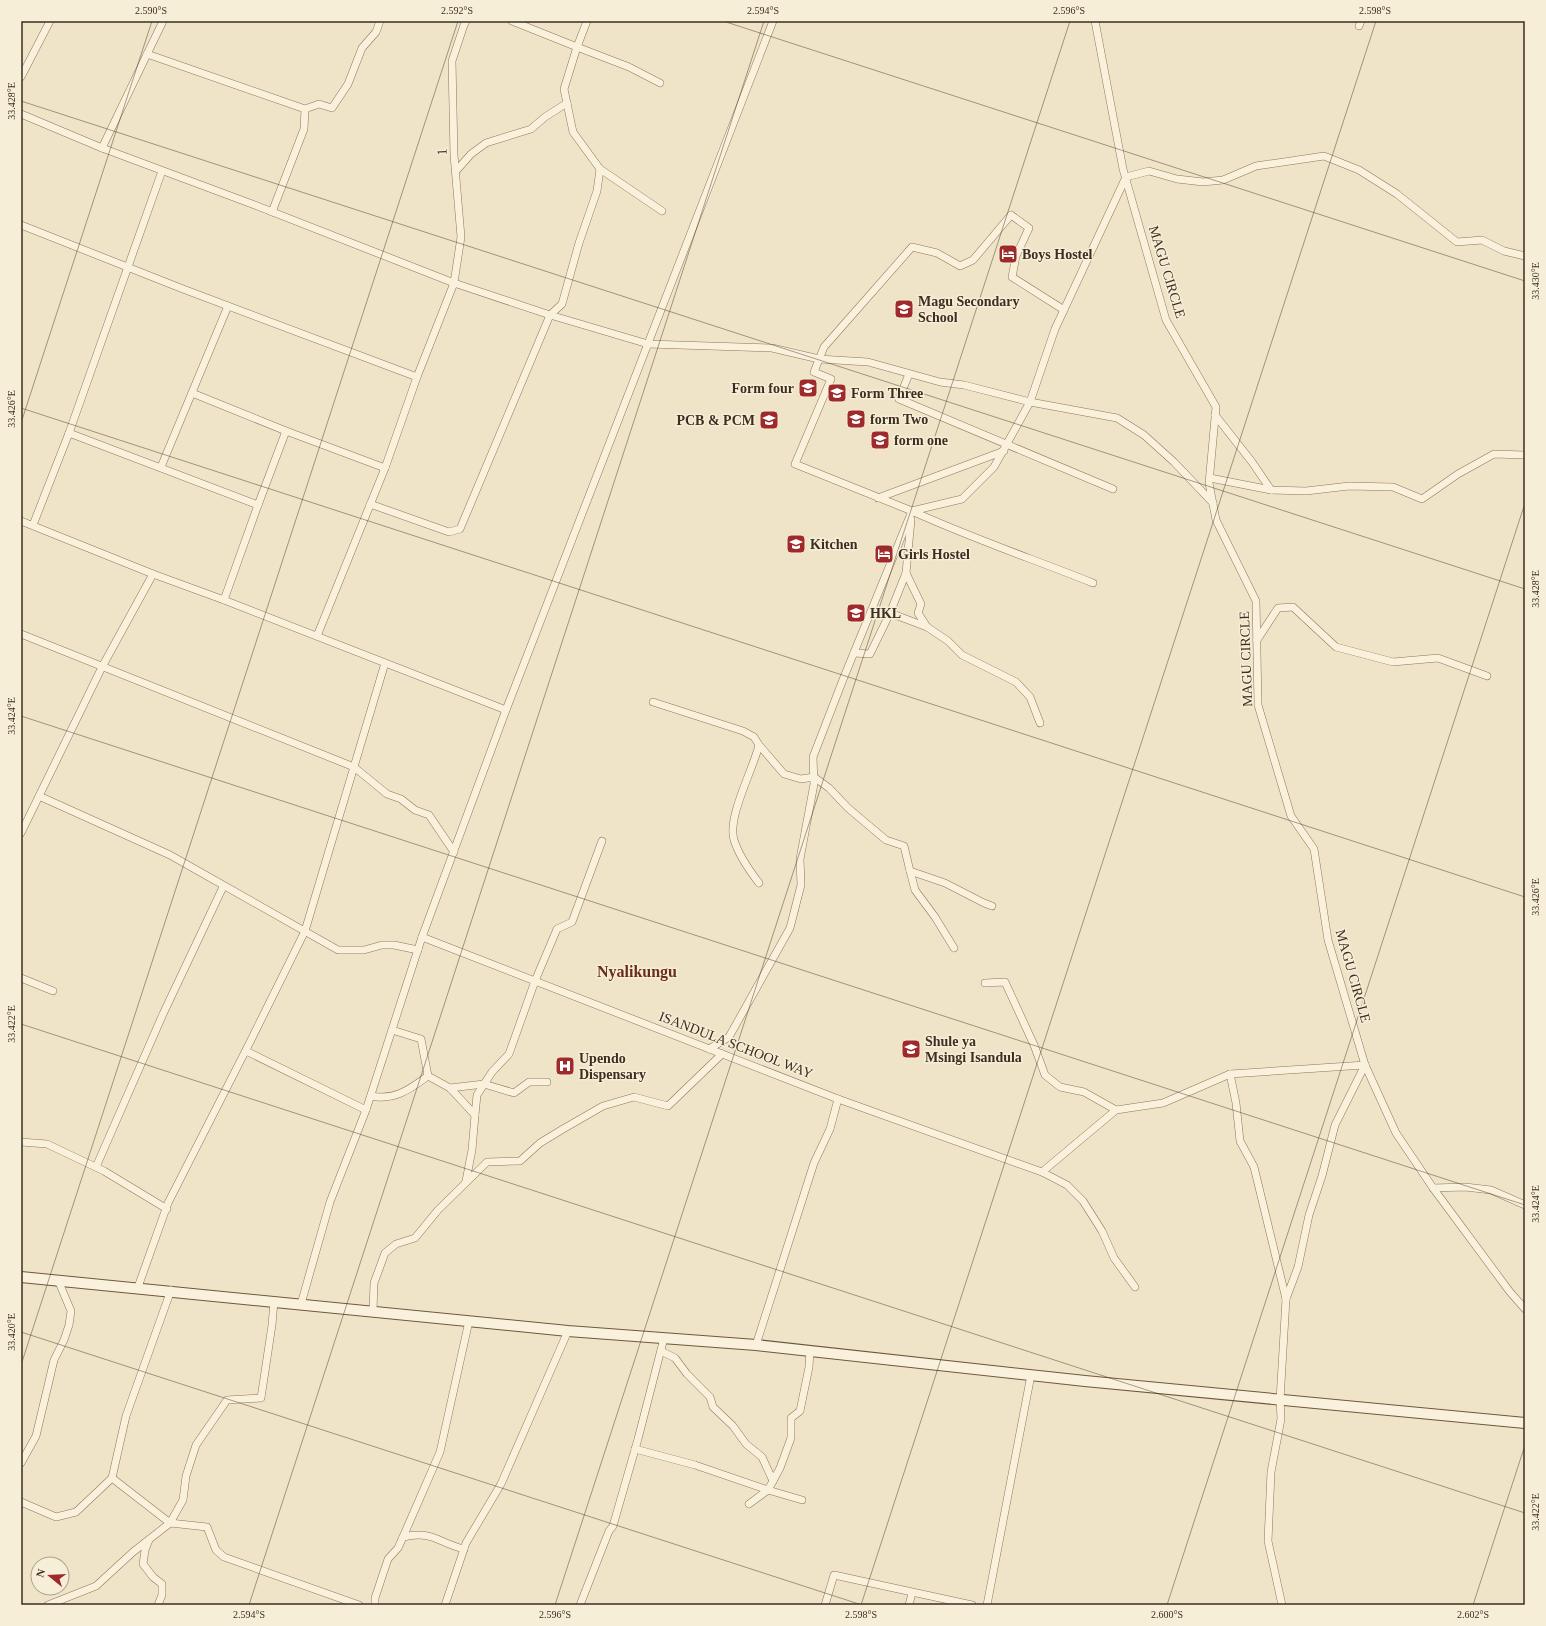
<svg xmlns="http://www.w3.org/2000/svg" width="1546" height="1626" viewBox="0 0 1546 1626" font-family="Georgia,serif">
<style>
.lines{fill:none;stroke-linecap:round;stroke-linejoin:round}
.street-casing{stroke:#8d765c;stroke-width:8}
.secondary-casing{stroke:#6f573f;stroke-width:12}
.street{stroke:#faf1dc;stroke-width:7}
.secondary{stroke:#faf1dc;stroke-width:10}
.ticks{fill:none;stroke:#3d2e20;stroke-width:1;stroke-opacity:0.45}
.labels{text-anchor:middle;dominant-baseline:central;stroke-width:3;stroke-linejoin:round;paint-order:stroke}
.street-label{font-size:14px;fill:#3d2e20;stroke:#f7eed8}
.poi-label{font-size:14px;font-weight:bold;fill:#3d2e20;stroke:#f7eed8;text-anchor:start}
.quarter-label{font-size:16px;font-weight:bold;fill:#6b2e1e;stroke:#f7eed8}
.neatline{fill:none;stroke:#3d2e20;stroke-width:1.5}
.ticks-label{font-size:10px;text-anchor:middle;fill:#3d2e20}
</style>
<rect width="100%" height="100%" fill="#f0e4c8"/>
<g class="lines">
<g class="street-casing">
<g id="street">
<polyline points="512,21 577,47 587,21"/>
<polyline points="1095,21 1123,169 1166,320 1216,407 1209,483 1216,520 1256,601 1258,705 1291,816 1314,849 1328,940 1365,1065 1396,1133 1433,1188 1510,1292 1525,1309"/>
<polyline points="1359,26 1361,21"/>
<polyline points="147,54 305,109 304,129 272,212"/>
<polyline points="21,77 50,21"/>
<polyline points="305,109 319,104 332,108 348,84 362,48 376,32 380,21"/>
<polyline points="21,114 102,148 252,204 454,283 550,315 648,344 772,348 819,359 868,362 940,382 964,385 1030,402 1117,418 1144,435 1174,462 1213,503"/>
<polyline points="102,148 163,21"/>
<polyline points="600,169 662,211"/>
<polyline points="456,171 471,154 486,143 531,129 545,117 567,103"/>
<polyline points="21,225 183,289 417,377"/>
<polyline points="909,374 899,399 1113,489"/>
<polyline points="192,393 286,431"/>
<polyline points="1215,415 1252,462 1271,490 1306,491 1349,486 1393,487 1422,499 1458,474 1494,454 1525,455"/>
<polyline points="69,433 258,505 286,431 385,468"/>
<polyline points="161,467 228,306"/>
<polyline points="1210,478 1271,490"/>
<polyline points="878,498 1004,451"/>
<polyline points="370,504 449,532 460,529 550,315 562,304 579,243 597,191 600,169 573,132 564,89 577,47 629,67 660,83"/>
<polyline points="912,511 795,464 831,379 814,372 824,347 912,247 937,253 960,266 973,260 1011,215 1029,228 1016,256 1012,277 1064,310"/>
<polyline points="911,520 906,573 921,604 918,613 927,627"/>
<polyline points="21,521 153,574 224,600 506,710"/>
<polyline points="33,525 69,433 162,171"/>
<path d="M1093,583C1033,559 971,538 912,511L962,499L994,467L1030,402L1055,329L1126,177L1149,171L1177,179L1203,182L1223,180L1256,166L1324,156L1359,170L1397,194L1457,242L1482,240L1504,251L1525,256"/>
<polyline points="224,600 258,505"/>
<polyline points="890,613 906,573"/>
<polyline points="21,634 354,767 387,794 401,799 415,810 429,815 454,852"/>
<polyline points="317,636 385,468 417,377 454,283 461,237 454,155 452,61 464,25 466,21"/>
<polyline points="1257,640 1278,608 1293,607 1336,647 1393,662 1438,658 1487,676"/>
<polyline points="854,653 870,654 890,613 927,627 948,641 962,655 1016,682 1030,697 1040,723"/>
<path d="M653,702L743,731L754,737L759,745C753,770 727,817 734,840C739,856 749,870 759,883"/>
<polyline points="759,745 784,774 801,779 814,777 829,788 848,808 886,840 904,846 910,871 945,883 984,903 992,906"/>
<polyline points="39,796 170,855 338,950 364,950 382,945 394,945 418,950"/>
<polyline points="21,833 102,667 153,574"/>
<polyline points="910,871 915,890 935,917 954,948"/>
<polyline points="422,937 838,1099 1042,1172 1067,1185 1083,1201 1102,1231 1114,1258 1135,1287"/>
<polyline points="21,978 53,991"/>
<polyline points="985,983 1005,982 1034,1045 1045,1075 1060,1087 1084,1092 1116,1110"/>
<polyline points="392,1030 421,1039 428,1076 450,1088 475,1115 472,1150 466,1181"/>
<polyline points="709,1049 729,1037 790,928 801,885 800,859 814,784 813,757 844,677 912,511"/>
<polyline points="246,1051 366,1110"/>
<polyline points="1230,1074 1236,1103 1240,1141 1254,1167 1286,1299 1280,1400 1281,1419 1271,1472 1268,1541 1282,1605"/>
<polyline points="450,1088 484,1084 514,1093 529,1082 547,1082"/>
<path d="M371,1096C395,1101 410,1089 428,1076"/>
<polyline points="475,1115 477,1095 492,1072 509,1054 535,981 557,929 572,922 602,841"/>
<polyline points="21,1142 47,1144 104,1171 167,1209"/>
<polyline points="96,1167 163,1014 223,887"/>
<polyline points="1042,1172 1116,1110 1163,1103 1230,1074 1365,1065"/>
<polyline points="1433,1188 1465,1187 1491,1190 1525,1205"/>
<polyline points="138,1287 168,1203 250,1042 305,931 385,663"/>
<polyline points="1286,1299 1298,1267 1309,1215 1322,1176 1335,1125 1365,1065"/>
<polyline points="301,1304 330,1202 366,1110 422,937 506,710 773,21"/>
<polyline points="373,1311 374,1283 385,1253 396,1244 415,1238 438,1210 487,1162 520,1161 540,1143 563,1129 603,1106 634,1097 668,1106 722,1054"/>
<polyline points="756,1345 814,1163 830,1129 838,1099"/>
<polyline points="661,1351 675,1358 687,1374 710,1397 713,1407 733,1426 746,1444 762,1457 773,1481"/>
<polyline points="635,1449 695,1465 768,1490 780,1468 791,1438 791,1418 800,1411 809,1367 810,1351"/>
<polyline points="21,1463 36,1436 54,1360 64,1340 69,1325 71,1311 58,1280"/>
<polyline points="112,1478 170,1523 207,1527 216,1550 224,1557 359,1605"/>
<polyline points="21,1502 56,1517 76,1512 112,1478 126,1416 171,1290"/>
<polyline points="749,1504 768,1490 802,1500"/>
<polyline points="403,1537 440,1452 469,1321"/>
<polyline points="149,1540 145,1550 143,1564 153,1577 162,1584 162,1595 158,1605"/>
<polyline points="48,1605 96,1586 133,1552 170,1523 183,1500 186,1476 196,1445 227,1400 261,1398 272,1325 274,1301"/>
<path d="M375,1605V1598L388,1559L398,1548L403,1537C433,1530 438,1543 464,1549"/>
<polyline points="445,1605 466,1543 501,1484 568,1331"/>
<polyline points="580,1605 609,1531 613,1526 638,1439 664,1338"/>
<polyline points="825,1605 834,1575 972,1605"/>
<polyline points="909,1605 912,1593"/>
<polyline points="987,1605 1031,1375"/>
</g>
</g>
<g class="secondary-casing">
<polyline id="secondary" points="21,1277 568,1331 756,1345 1085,1381 1525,1423"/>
</g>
<use href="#street" class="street"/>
<use href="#secondary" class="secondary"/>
</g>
<path class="ticks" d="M723,21L1525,281M21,101L1525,589M21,408L1525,897M21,423L152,21M21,716L1525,1205M21,1024L1525,1513M21,1332L862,1605M21,1365L458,21M249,1605L764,21M555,1605L1070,21M861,1605L1376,21M1167,1605L1525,503M1473,1605L1525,1445"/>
<defs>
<g id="hotel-square" transform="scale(1)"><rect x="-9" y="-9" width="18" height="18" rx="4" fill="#9e2a2b" stroke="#f7eed8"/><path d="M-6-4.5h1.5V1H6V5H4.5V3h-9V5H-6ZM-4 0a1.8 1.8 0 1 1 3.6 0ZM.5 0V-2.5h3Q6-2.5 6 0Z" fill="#fff"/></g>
<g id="school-square" transform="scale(1)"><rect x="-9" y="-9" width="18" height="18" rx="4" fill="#9e2a2b" stroke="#f7eed8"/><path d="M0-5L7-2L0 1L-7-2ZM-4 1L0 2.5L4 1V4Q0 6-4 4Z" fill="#fff"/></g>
<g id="hospital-square" transform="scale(1)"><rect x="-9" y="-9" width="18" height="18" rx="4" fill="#9e2a2b" stroke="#f7eed8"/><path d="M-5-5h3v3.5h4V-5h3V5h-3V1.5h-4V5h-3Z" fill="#fff"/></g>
</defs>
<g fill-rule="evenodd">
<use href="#hotel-square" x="1008" y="254"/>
<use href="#school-square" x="904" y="309"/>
<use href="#school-square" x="808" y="388"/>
<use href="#school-square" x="837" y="393"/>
<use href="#school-square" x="856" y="419"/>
<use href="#school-square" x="769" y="420"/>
<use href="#school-square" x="880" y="440"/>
<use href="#school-square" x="796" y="544"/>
<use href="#hotel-square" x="884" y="554"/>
<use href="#school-square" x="856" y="613"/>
<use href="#school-square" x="911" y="1049"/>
<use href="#hospital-square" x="565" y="1066"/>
</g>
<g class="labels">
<g class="street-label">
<text transform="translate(442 152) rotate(-93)">1</text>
<text transform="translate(1167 272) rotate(73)">MAGU CIRCLE</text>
<text transform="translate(1246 659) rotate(-92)">MAGU CIRCLE</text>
<text transform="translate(1353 976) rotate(74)">MAGU CIRCLE</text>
<text transform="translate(736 1045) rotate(21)">ISANDULA SCHOOL WAY</text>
</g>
<g class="poi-label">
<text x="1022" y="254">Boys Hostel</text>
<text x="918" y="301">Magu Secondary<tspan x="918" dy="16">School</tspan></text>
<text x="794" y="388" text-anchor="end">Form four</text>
<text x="851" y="393">Form Three</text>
<text x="870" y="419">form Two</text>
<text x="755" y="420" text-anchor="end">PCB &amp; PCM</text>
<text x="894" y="440">form one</text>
<text x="810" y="544">Kitchen</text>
<text x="898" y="554">Girls Hostel</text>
<text x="870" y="613">HKL</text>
<text x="925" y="1041">Shule ya<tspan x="925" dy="16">Msingi Isandula</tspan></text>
<text x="579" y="1058">Upendo<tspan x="579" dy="16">Dispensary</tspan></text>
</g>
<g class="quarter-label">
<text x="637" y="971">Nyalikungu</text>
</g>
</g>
<rect width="1546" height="1626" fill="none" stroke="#f7eed8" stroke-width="44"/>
<g transform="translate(50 1576) rotate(288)"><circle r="19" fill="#f7eed8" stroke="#ada18e"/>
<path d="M0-3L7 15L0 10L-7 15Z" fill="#9e2a2b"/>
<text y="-6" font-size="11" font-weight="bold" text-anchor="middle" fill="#3d2e20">N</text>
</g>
<rect x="22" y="22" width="1502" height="1582" class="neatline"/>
<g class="ticks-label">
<text x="151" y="14">2.590°S</text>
<text x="457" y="14">2.592°S</text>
<text x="763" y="14">2.594°S</text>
<text x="1069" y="14">2.596°S</text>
<text x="1375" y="14">2.598°S</text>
<text transform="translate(11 101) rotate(-90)" y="4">33.428°E</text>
<text transform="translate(1535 281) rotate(-90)" y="4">33.430°E</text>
<text transform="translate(11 409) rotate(-90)" y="4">33.426°E</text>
<text transform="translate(1535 589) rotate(-90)" y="4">33.428°E</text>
<text transform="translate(11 716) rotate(-90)" y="4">33.424°E</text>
<text transform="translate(1535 897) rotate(-90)" y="4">33.426°E</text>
<text transform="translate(11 1024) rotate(-90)" y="4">33.422°E</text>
<text transform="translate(1535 1204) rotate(-90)" y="4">33.424°E</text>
<text transform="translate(11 1332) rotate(-90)" y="4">33.420°E</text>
<text transform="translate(1535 1512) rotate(-90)" y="4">33.422°E</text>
<text x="249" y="1618">2.594°S</text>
<text x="555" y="1618">2.596°S</text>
<text x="861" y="1618">2.598°S</text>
<text x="1167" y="1618">2.600°S</text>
<text x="1473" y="1618">2.602°S</text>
</g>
</svg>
